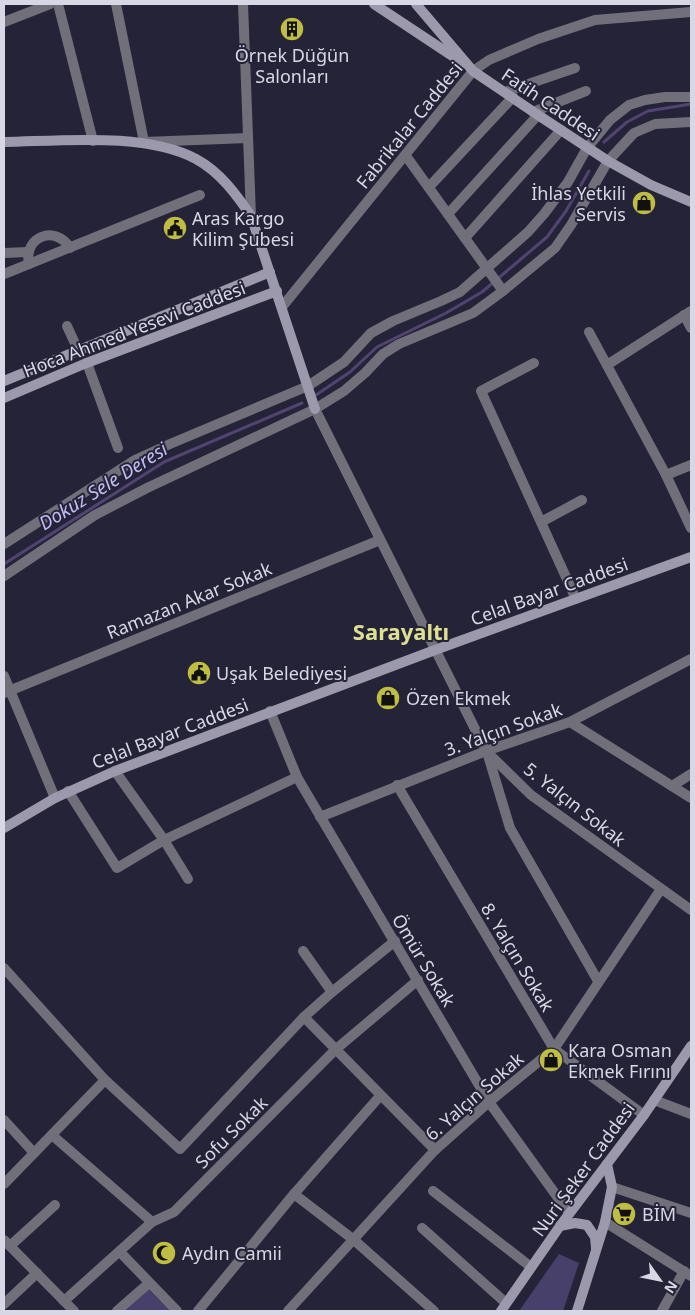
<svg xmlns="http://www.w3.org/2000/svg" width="695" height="1315" viewBox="0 0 695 1315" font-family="'Noto Sans',sans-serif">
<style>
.green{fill:#46406a}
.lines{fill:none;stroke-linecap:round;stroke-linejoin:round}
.stream{stroke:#524472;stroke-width:3}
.street{stroke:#706f7a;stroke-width:10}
.secondary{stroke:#9b99ab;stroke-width:10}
.labels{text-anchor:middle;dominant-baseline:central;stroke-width:4;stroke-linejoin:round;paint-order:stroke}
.poi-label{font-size:18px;fill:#d8d7e5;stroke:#252337;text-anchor:start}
.street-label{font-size:18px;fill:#d8d7e5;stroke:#252337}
.water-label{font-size:19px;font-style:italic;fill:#c1bbf4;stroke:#252337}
.district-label{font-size:22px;font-weight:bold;fill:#dee091;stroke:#252337}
</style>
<rect width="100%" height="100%" fill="#252337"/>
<g class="green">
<polygon points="559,1254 579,1263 563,1311 519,1311"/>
<polygon points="148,1289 170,1311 125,1311"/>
</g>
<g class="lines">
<g class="stream">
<polyline points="604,142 627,122 648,111 691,104"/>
<polyline points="316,395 350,372 377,347 446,313 482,292 547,237 566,211 589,171"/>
<polyline points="4,564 164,462 302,403"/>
</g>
<g class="street">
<polyline points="58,4 93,141"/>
<polyline points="116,4 144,142 248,138"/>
<polyline points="243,4 251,216"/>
<polyline points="4,22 50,4"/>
<polyline points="505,92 575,68"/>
<polyline points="533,112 586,91"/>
<polyline points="406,156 503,291"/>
<polyline points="429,187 513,97"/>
<polyline points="448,214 538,115"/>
<polyline points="465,238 561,130"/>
<polyline points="4,253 28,252"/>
<path d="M29,264C23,237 55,224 70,248"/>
<polyline points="4,274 200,195"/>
<polyline points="282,307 473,71 489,60 538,39 595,20 691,12"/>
<polyline points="684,315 691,328"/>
<polyline points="67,326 78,350"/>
<polyline points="589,332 666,475 691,528"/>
<polyline points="87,363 118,448"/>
<polyline points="534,363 481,391 576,599"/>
<polyline points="607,365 691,311"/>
<polyline points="315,409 486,751 531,795 691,910"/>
<polyline points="666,475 691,465"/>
<polyline points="541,522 582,500"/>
<polyline points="4,544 135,460 170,444 308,386 344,362 371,333 393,321 441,301 460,292 528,232 544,214 568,182 587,148 610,120 629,105 645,100 665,97 691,97"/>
<polyline points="4,576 95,515 147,488 315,409 344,391 365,373 383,354 399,344 473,313 503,291 555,248 571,225 608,161 634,133 655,124 691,122"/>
<polyline points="4,676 55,798"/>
<polyline points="4,693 380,540"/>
<polyline points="270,711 297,777 489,1102 569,1213"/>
<polyline points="570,722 691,798"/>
<polyline points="487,752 510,828 598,981"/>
<polyline points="115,771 164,840 188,879"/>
<polyline points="397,785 554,1049 644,1115"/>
<polyline points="672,786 691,774"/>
<polyline points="68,791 117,868 164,840 297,777"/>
<polyline points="320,817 486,751 570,722 691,659"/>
<polyline points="303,951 332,992"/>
<polyline points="4,968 105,1080 180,1149 304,1017 332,992 395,941"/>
<polyline points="304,1017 435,1150"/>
<polyline points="654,1100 691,1114"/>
<polyline points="4,1120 34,1153"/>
<polyline points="52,1135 152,1222"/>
<polyline points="4,1184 105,1080"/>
<polyline points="612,1187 691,1213"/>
<polyline points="433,1191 531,1267"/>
<polyline points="294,1194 354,1240 434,1311"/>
<polyline points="605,1222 691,1276"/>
<polyline points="422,1228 506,1303"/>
<polyline points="4,1240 74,1311"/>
<polyline points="10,1246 55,1205"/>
<polyline points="120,1252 177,1311"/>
<polyline points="64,1301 152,1222 174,1212 335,1050 418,980"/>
<polyline points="4,1304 37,1273"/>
<polyline points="117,1311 149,1283"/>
<polyline points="198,1311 294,1194 380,1096"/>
<polyline points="288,1311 435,1150 489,1102 554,1049 661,889"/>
<polyline points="662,1311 684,1271"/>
</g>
<g class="secondary">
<polyline points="374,4 463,63"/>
<polyline points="416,4 473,71 538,115 608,161 651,185 691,202"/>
<path d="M4,142C61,141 145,132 196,159C220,172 236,194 251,216L315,409"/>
<polyline points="4,381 270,272"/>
<polyline points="4,398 84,364 277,291"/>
<polyline points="4,828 55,798 115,771 435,650 691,557"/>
<polyline points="560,1226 575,1223 587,1225 595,1237 596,1248"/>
<polyline points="501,1311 560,1226 644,1115 691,1046"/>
<polyline points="577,1311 605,1222 612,1187 607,1164"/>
</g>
</g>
<defs>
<g id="building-disc" transform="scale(1.25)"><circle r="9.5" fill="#bfbe42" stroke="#252337"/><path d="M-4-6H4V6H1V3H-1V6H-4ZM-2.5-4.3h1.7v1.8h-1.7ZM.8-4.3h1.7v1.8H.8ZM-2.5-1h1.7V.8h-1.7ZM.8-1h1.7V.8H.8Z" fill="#111"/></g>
<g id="shop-disc" transform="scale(1.25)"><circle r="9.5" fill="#bfbe42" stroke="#252337"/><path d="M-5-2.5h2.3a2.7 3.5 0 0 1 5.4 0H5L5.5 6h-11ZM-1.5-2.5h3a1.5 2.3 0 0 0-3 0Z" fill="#111"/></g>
<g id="civic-disc" transform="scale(1.25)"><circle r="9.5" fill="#bfbe42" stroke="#252337"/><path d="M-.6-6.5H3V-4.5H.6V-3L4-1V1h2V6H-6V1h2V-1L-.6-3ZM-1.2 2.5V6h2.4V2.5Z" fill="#111"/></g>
<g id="supermarket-disc" transform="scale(1.25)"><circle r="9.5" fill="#bfbe42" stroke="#252337"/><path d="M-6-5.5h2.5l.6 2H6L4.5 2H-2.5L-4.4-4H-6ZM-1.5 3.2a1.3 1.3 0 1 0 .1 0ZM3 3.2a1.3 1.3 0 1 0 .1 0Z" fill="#111"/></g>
<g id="mosque-disc" transform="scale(1.25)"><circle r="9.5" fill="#bfbe42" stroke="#252337"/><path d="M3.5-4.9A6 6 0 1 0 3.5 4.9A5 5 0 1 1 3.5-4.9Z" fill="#111"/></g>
</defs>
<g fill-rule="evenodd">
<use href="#building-disc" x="292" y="29"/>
<use href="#shop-disc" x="644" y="203"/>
<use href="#civic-disc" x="175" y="228"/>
<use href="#civic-disc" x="199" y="673"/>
<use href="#shop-disc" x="388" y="698"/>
<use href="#shop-disc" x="551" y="1060"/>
<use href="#supermarket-disc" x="624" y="1214"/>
<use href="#mosque-disc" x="164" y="1253"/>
</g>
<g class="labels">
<g class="poi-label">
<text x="292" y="55" text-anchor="middle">Örnek Düğün<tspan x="292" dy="21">Salonları</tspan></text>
<text x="626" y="193" text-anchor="end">İhlas Yetkili<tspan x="626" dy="21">Servis</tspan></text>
<text x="192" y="218">Aras Kargo<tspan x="192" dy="21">Kilim Şubesi</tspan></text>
<text x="216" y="673">Uşak Belediyesi</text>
<text x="406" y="698">Özen Ekmek</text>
<text x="568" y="1050">Kara Osman<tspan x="568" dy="21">Ekmek Fırını</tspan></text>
<text x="642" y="1214">BİM</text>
<text x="182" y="1253">Aydın Camii</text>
</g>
<g class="street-label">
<text transform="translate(551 104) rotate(34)">Fatih Caddesi</text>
<text transform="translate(409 125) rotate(-51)">Fabrikalar Caddesi</text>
<text transform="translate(134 329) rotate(-21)">Hoca Ahmed Yesevi Caddesi</text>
<text transform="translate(549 591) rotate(-20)">Celal Bayar Caddesi</text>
<text transform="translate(189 600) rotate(-22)">Ramazan Akar Sokak</text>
<text transform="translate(503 729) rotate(-20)">3. Yalçın Sokak</text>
<text transform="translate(170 733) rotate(-21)">Celal Bayar Caddesi</text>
<text transform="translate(575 804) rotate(38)">5. Yalçın Sokak</text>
<text transform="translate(518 957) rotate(59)">8. Yalçın Sokak</text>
<text transform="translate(424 960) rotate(59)">Ömür Sokak</text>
<text transform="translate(474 1096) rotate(-41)">6. Yalçın Sokak</text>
<text transform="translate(231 1132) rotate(-45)">Sofu Sokak</text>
<text transform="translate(583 1169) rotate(-54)">Nuri Şeker Caddesi</text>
</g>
<g class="water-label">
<text transform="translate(103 486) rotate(-32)">Dokuz Sele Deresi</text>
</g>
<g class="district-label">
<text x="401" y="631">Sarayaltı</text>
</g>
</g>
<rect width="695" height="1315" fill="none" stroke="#d8d7e5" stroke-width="10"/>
<g transform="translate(660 1280) rotate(123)" stroke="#252337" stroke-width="4" paint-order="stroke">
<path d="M0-4L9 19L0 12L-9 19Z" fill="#d8d7e5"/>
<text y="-8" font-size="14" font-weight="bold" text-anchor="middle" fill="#d8d7e5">N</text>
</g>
</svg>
